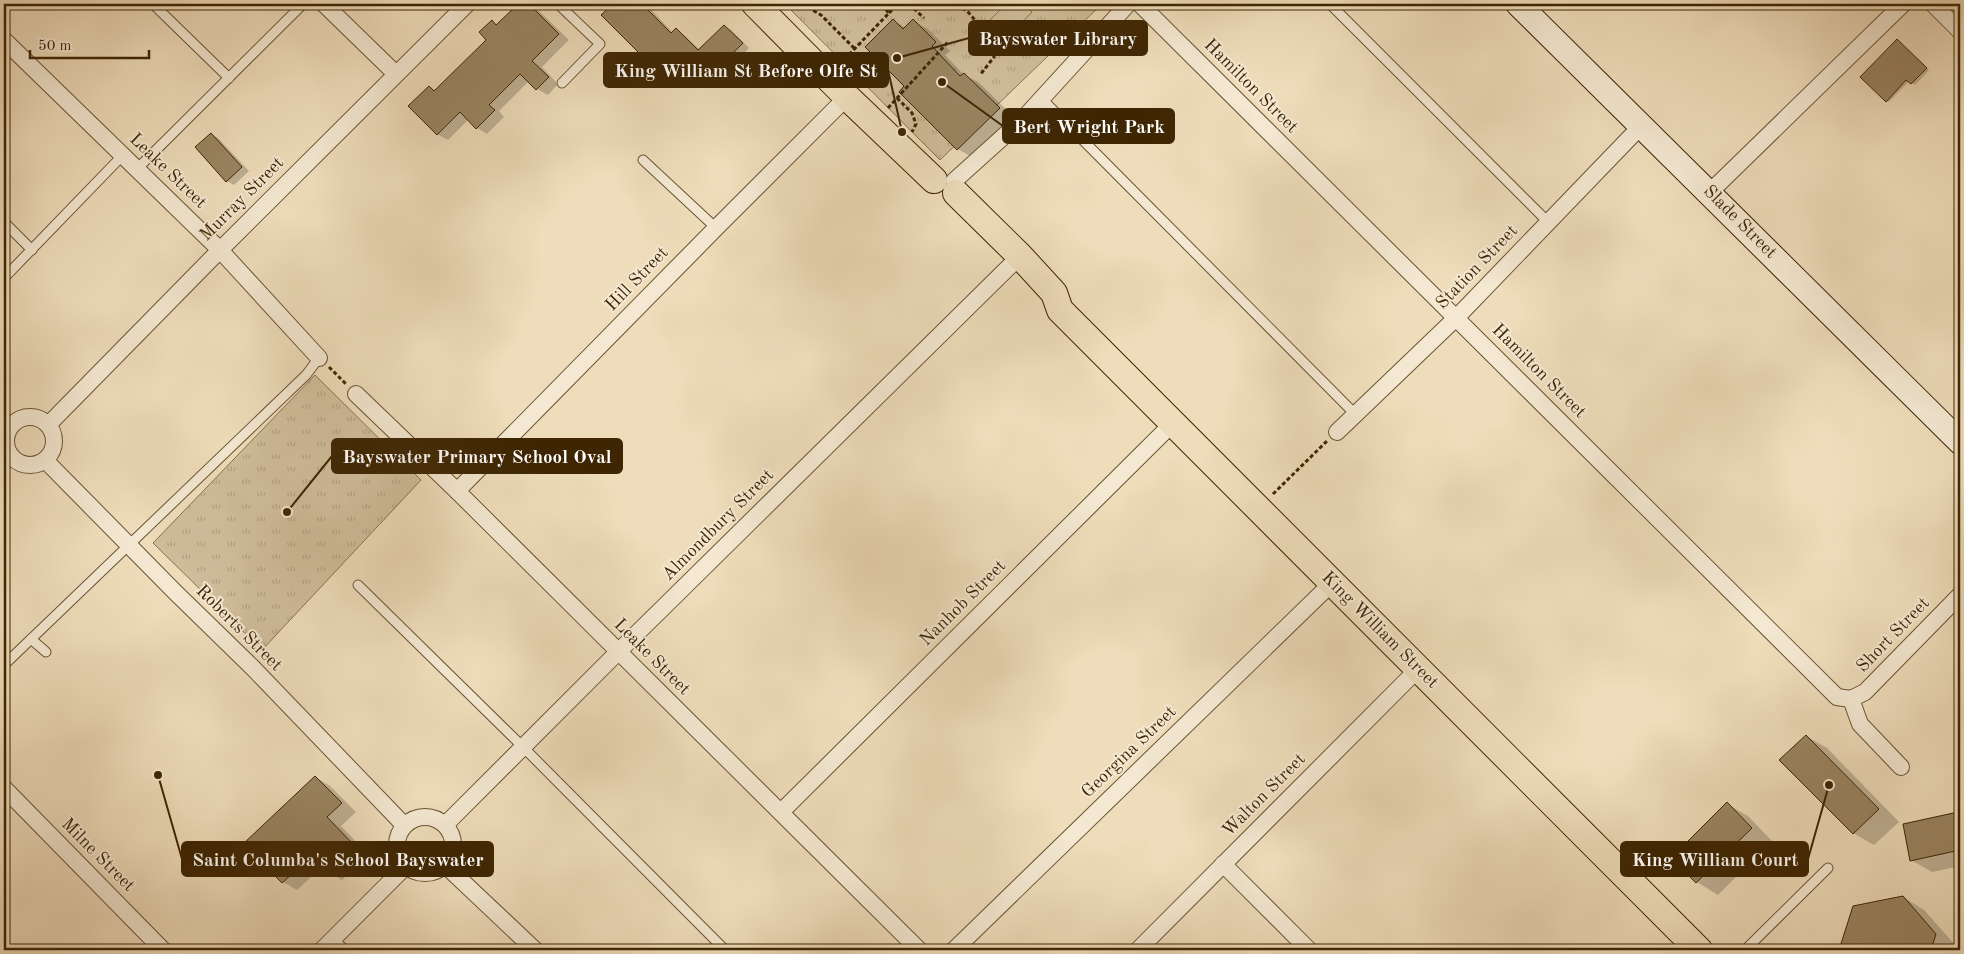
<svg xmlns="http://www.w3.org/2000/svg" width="1964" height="954" viewBox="0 0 1964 954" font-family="'Old Standard TT',serif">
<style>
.park{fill:url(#park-tufts);stroke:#87724f}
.pitch{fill:#d0bd9b;stroke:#87724f}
.shadow{fill:#0003}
.building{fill:#9a8562;stroke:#3e2603}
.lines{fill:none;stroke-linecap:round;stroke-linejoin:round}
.lane-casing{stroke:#6a5431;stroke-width:11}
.street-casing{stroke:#6a5431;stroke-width:18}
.secondary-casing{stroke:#3e2603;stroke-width:26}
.primary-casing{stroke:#3e2603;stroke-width:28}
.path{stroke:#3e2603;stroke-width:3;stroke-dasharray:4 2.5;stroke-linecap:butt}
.lane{stroke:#f4e8d2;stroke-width:9}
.street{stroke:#f4e8d2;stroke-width:16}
.secondary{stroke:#f4e8d2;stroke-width:24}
.primary{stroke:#eedcba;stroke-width:26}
.labels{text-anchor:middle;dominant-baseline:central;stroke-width:4;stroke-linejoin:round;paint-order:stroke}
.street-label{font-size:18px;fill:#3e2603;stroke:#f4e8d2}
.leader{fill:none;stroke:#3e2603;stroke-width:2}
.callout-dot{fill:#3e2603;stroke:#f4e8d2;stroke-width:2}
.callout{fill:#3e2603;stroke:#3e2603;stroke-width:2}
.callout-label{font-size:19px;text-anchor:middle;font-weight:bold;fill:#fff}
</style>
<defs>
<pattern id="park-tufts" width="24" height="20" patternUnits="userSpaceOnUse" patternTransform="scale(1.25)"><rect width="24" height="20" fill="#d0bd9b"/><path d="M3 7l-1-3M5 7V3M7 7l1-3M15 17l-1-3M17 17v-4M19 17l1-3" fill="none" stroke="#b4a284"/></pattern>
</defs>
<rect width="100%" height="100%" fill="#eedcba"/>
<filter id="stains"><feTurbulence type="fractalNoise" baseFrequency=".004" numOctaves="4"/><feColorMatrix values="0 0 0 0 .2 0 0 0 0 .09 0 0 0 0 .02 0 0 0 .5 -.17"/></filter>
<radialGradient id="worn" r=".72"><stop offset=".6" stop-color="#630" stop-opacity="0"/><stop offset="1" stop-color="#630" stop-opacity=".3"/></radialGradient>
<g class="park">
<polygon points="785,4 1102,4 940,160"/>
<polygon points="315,375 421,480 262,650 153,543"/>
</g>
<polygon class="pitch" points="1006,4 1024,4 1032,12 1008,37 990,20"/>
<g class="shadow">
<polygon points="520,4 530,4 534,6 569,40 542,67 558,84 548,95 537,89 529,81 499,111 504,117 487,134 477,128 469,119 448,140 437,134 430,87 436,91 488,40 492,22 498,25"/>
<polygon points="614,4 646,4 673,33 676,30 683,34 700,50 724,26 731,30 749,48 715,82 708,78 691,60 670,80 663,76 603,15"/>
<polygon points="893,20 906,28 913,21 928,29 950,51 945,55 964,75 978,82 1013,116 972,157 958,149 906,86"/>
<polygon points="1900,42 1929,70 1915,85 1909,81 1889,102 1886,101"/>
<polygon points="211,134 218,138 249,171 234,185 227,181"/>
<polygon points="1806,736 1827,748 1899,822 1874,845 1853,833"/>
<polygon points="315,777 330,786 356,812 341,826 369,855 342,880 328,872 323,866 297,890 283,882"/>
<polygon points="1727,804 1748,816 1772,841 1718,895 1697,882 1672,858"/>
<polygon points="1960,813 1960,866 1932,872 1911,860 1904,824"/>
<polygon points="1903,897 1924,910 1957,947 1956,950 1840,950 1854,907"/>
</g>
<g class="building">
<polygon points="518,4 529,4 559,34 532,61 549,77 536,90 520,74 489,105 495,110 476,129 460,112 437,135 408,106 429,86 434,91 486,40 479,32 492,20 496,25"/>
<polygon points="613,4 642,4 671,33 676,28 698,50 724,25 743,43 707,79 684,56 663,77 601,15"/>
<polygon points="893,19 903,29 913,19 936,42 932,46 941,56 960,76 964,73 1000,108 957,150 899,92 904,86 865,47"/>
<polygon points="1897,39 1927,68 1911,84 1906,80 1886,102 1860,77"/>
<polygon points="211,133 242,167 226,182 195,147"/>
<polygon points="1806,735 1879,809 1853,834 1779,760"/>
<polygon points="315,776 342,803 327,817 355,846 327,873 312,856 282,883 243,844"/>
<polygon points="1727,802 1752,828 1696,883 1671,858"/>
<polygon points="1958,812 1960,823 1960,850 1910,861 1903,824"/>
<polygon points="1903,896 1936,934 1931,950 1839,950 1853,906"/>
</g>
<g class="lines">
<g class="lane-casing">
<g id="lane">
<polyline points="153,4 229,78"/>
<polyline points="558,4 600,44 562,83"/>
<polyline points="1330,4 1548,222"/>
<polyline points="1042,99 1354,413"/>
<polyline points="643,160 716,228"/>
<polyline points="137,169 303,4"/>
<polyline points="4,222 32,250"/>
<polyline points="4,278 123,155"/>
<polyline points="358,585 523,747 725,950"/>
<polyline points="31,639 46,652"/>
<polyline points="4,665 306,375 319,358"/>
<polyline points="333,939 345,950"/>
<polyline points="1745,950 1828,868"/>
</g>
</g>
<g class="street-casing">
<g id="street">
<polyline points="324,4 396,74"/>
<polyline points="1140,4 1837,697 1851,699 1860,724 1901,767"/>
<polyline points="1933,4 1960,31"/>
<polyline points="4,40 220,250 319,358"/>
<polyline points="954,181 1023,119 1128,4"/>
<polyline points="1710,192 1903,4"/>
<polyline points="356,394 457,491 919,950"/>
<circle cx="30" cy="441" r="24"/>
<polyline points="48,425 220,250 467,4"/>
<polyline points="1337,432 1457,317 1642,125"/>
<polyline points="45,460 175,592 253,668 404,825"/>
<polyline points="457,491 716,228 847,97"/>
<polyline points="1851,699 1865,692 1960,595"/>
<polyline points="4,788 163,950"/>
<polyline points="781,812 1173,423"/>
<circle cx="425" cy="845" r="28"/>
<polyline points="445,825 618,652 1020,256"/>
<polyline points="1223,864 1309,950"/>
<polyline points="445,865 535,950"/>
<polyline points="322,950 406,866"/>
<polyline points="954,950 1333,582"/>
<polyline points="1138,950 1419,668"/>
</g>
</g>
<g class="secondary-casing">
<polyline id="secondary" points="1518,4 1960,442"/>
</g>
<g class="primary-casing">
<g id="primary">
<polyline points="755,4 847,97 934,180"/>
<polyline points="956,193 1020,256 1054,293 1060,310 1699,950"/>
</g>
</g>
<g class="path">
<polyline points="802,4 821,15 855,49"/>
<polyline points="909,4 924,18"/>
<polyline points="957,4 969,13 993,42 994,57 980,75"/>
<polyline points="889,13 898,4"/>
<polyline points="840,64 889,13 881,4"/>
<polyline points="897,98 912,113 916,124 912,132"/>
<polyline points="888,108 948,42"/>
<polyline points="329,367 346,384"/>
<polyline points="1273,494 1327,441"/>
</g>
<use href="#lane" class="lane"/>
<use href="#street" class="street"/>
<use href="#secondary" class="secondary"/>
<use href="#primary" class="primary"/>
</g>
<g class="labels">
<g class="street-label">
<text transform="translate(1251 86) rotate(45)">Hamilton Street</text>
<text transform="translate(168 171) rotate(44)">Leake Street</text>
<text transform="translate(242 199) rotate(-45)">Murray Street</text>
<text transform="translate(1740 222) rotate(45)">Slade Street</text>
<text transform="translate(1477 267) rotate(-46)">Station Street</text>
<text transform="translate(637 279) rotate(-46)">Hill Street</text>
<text transform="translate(1539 371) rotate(45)">Hamilton Street</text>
<text transform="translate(718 525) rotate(-45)">Almondbury Street</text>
<text transform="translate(963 603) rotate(-45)">Nanhob Street</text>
<text transform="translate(239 628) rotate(45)">Roberts Street</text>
<text transform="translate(1380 630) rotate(45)">King William Street</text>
<text transform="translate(1893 635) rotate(-46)">Short Street</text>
<text transform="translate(652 657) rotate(45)">Leake Street</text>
<text transform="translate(1129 752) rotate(-44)">Georgina Street</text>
<text transform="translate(1264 795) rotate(-45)">Walton Street</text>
<text transform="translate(98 855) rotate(45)">Milne Street</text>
</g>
</g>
<path class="leader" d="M897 58L969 38M902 132L888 70M942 82L1003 126M287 512L332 456M1829 785L1808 859M158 775L182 859"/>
<g class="callout-dot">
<circle cx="897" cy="58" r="5"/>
<circle cx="902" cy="132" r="5"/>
<circle cx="942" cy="82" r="5"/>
<circle cx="287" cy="512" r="5"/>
<circle cx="1829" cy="785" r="5"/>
<circle cx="158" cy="775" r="5"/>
</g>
<g class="callout">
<rect x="969" y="21" width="178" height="34" rx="5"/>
<rect x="604" y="53" width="284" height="34" rx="5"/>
<rect x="1003" y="109" width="171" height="34" rx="5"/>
<rect x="332" y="439" width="290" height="34" rx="5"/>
<rect x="1621" y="842" width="187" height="34" rx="5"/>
<rect x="182" y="842" width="311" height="34" rx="5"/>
</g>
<g class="callout-label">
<text x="1058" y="45">Bayswater Library</text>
<text x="746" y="77">King William St Before Olfe St</text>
<text x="1089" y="133">Bert Wright Park</text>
<text x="477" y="463">Bayswater Primary School Oval</text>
<text x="1715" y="866">King William Court</text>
<text x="338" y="866">Saint Columba's School Bayswater</text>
</g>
<rect width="1964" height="954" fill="none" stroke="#eedcba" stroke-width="20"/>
<rect x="5" y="5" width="1954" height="944" fill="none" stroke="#3e2603" stroke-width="2.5"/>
<rect x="10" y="10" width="1944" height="934" fill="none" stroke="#3e2603"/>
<path d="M30 50v8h119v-8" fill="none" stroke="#3e2603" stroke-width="2.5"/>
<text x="38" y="50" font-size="15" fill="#3e2603" stroke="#f4e8d2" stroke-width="4" paint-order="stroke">50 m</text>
<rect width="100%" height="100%" filter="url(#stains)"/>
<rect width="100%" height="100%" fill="url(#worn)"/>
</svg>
